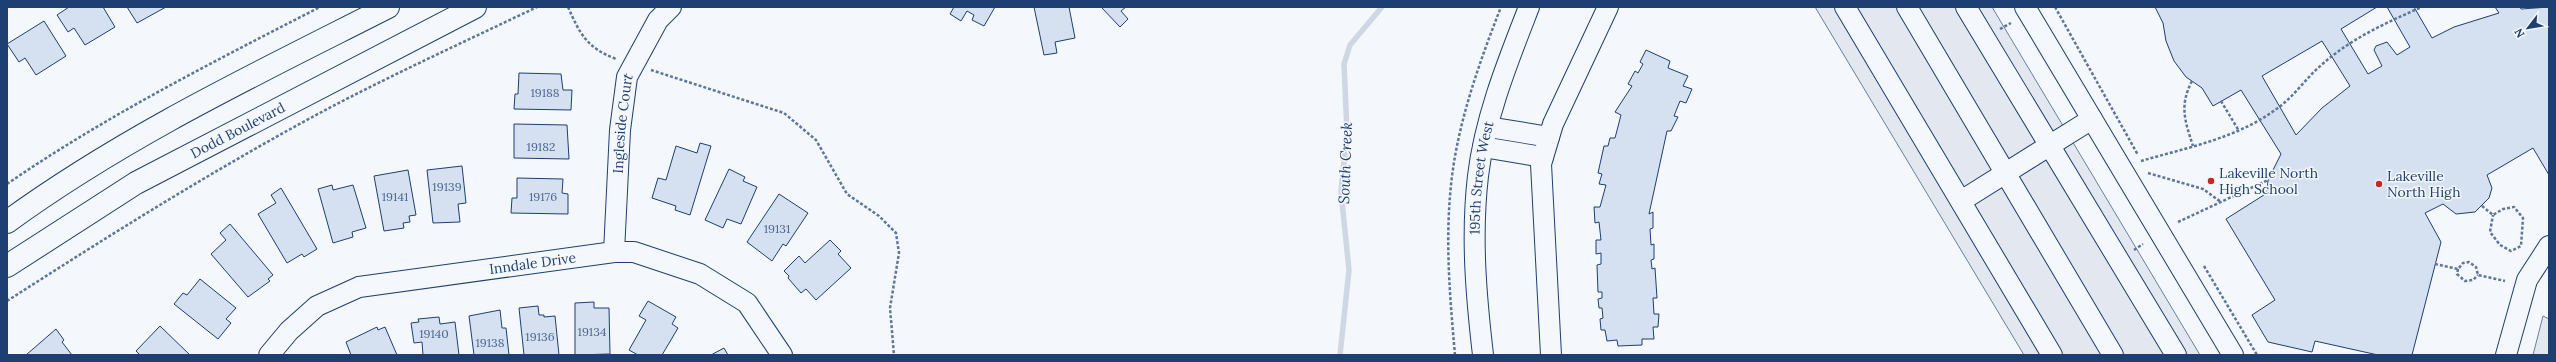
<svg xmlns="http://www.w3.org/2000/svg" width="2556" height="362" viewBox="0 0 2556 362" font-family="Lora,serif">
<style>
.parking{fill:#e3e8f0;stroke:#687fa3}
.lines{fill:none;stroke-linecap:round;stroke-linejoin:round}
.stream{stroke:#cfd7e4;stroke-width:5.5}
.building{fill:#d5e0f0;stroke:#1d3f73;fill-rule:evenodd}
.minor-casing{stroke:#1d3f73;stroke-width:22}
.major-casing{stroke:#1d3f73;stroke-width:24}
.path{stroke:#5e769c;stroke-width:2.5;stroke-dasharray:3 2;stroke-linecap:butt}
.minor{stroke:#f4f7fb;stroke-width:20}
.major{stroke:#f4f7fb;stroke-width:22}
.poi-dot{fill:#c62828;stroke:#f4f7fb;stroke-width:1.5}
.labels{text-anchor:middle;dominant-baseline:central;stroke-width:3;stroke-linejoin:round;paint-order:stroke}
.number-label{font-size:12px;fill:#4b6792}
.street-label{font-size:14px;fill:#1d3f73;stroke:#f4f7fb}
.poi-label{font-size:14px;fill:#1d3f73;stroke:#f4f7fb;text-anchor:start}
.water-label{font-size:15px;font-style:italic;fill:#1d3f73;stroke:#f4f7fb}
</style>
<rect width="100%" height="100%" fill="#f4f7fb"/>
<g class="parking">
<polygon points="1815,7 1992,7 2200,355 2024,355"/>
<polygon points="2543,316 2549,319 2549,355 2533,355"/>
</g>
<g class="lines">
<polyline class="stream" points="1340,355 1349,270 1341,192 1347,132 1344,64 1350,45 1382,7"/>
</g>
<g class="building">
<polygon points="69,7 103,7 115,27 85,45 74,28 68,32 57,15"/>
<polygon points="127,7 166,7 137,23"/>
<polygon points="954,7 995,7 984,26 972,20 974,15 967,11 961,21 950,14"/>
<polygon points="1034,7 1069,7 1075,38 1055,42 1057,53 1044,55"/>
<polygon points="1101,7 1126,7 1121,11 1128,19 1120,27"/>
<path d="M2155,7H2377L2341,29L2368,74L2382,66L2374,50L2376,46L2387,42L2397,55L2410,47L2387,7H2414L2432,38L2454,27L2499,13L2495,7H2520L2521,9L2549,7V175L2533,148L2487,175L2492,188L2489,198L2475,212L2456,214L2443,204L2425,213L2441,242L2412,355H2378L2315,341L2312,352L2268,342L2252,315L2275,300L2226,219L2267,193L2268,180L2281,154L2241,90L2213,106L2202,88L2186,77L2174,61L2166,41L2163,23ZM2322,41L2350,86L2322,108L2296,135L2262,76Z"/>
<polygon points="44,21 66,56 36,75 25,58 19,62 7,44"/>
<polygon points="1646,50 1670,61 1668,68 1688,76 1683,86 1692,89 1686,103 1680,101 1674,116 1678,117 1671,131 1667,131 1649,214 1653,212 1653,228 1650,229 1651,245 1654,244 1654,259 1651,260 1652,269 1655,268 1657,298 1653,298 1654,314 1659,314 1658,327 1653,327 1654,339 1642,339 1642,345 1618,346 1617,340 1607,341 1605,330 1601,330 1600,319 1603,318 1602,308 1599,308 1598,299 1602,298 1602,292 1598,292 1597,265 1601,264 1601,253 1596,254 1596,240 1601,240 1599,222 1595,223 1594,207 1600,207 1606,185 1599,184 1602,174 1598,173 1604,146 1608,146 1610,138 1615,138 1621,115 1615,112 1632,86 1628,84 1635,71 1638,73 1643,64 1640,62"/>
<polygon points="519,73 561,74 563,90 572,90 571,110 514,109 515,94 518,94"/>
<polygon points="514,124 567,125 569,159 514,158"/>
<polygon points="700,143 711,146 690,215 675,210 676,206 652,198 658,178 666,180 676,146 697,153"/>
<polygon points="462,166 466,203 458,204 460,222 433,223 427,170"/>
<polygon points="729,169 745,177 743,181 757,187 741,224 727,219 723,228 705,220"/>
<polygon points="408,170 416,215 409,216 410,222 403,223 404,228 384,231 374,176"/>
<polygon points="517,178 563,179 562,193 568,194 568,214 511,213 512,198 517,198"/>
<polygon points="332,185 333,190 353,185 366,228 352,232 353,237 333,243 318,189"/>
<polygon points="281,188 317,249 304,257 302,254 287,263 258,214 276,203 271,195"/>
<polygon points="779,194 808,213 786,246 783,244 772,261 747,242"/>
<polygon points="230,224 273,275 268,279 270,281 248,297 211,254 226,240 220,233"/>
<polygon points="830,240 841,251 838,254 851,268 816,300 806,289 801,293 788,278 789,276 784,271 799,256 805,263"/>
<polygon points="200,279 236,308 226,319 231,323 218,339 174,304 183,293 187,295"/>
<polygon points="648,301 676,317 672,324 678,328 662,355 638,355 629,350 646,320 639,316"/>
<polygon points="594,302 594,308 609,308 610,354 575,355 575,303"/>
<polygon points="538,306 539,315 544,315 544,317 555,316 559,355 524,355 519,308"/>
<polygon points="500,310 502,328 506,328 509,355 474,355 469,316"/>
<polygon points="439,317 440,324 455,322 459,355 423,355 422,342 414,343 411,323 419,322 418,319"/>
<polygon points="160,326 190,355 140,355 136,351"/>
<polygon points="377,327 378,330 385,327 397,355 351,355 346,342"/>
<polygon points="56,329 64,340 62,342 72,355 26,355"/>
<polygon points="724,348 728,355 711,355"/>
</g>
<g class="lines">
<g class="minor-casing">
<g id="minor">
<polyline points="1845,7 2052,355"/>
<polyline points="1907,7 2113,355"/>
<polyline points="1966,7 2176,355"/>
<polyline points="2025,7 2233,355"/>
<polyline points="1488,127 1549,137"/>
<polyline points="1483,147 1543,157"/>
<polyline points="1961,201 2092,119"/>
<path id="s1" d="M614,252L620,130L627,77L658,20L671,7"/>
<path id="s2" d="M269,355L289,331L317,306L359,287L614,252H634L700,274L747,303L782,355"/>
<path id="s3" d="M1483,355C1476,295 1471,236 1478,176C1485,117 1508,61 1529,7"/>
<polyline points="1551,355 1541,164 1553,124 1608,7"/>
<polyline points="2506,355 2527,280 2549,246"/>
</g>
</g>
<g class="major-casing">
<g id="major">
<path d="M7,222C125,136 258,73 388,7"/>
<path id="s4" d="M7,266L136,183L475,7"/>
</g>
</g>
<g class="path">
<path d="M568,7C580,34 587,48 616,59"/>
<polyline points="2055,7 2138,155"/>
<polyline points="2000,29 2011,23"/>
<polyline points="651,70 784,113 816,140 847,194 879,216 896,233 899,253 890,308 894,355"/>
<path d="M2192,81C2179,106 2185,121 2193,146"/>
<polyline points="2221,101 2239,131"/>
<path d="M2141,161C2189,147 2244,137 2284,103C2296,93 2306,79 2318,68C2348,40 2385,23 2422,7"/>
<polyline points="2148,173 2203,189 2221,202"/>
<path d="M7,184C106,116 213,62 320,7"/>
<polyline points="2482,206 2493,215 2503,209 2514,207 2523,218 2521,246 2511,251 2500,245 2490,232 2493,215"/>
<polyline points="2178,222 2268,180"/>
<polyline points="2134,250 2143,244"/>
<polyline points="2435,264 2458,269 2463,263 2469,262 2476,267 2478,275 2505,281"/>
<polyline points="2204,266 2257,355"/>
<polyline points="2458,269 2457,274 2465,281 2473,280 2478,275"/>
<path d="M7,301C113,233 220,166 331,107C398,72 468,40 537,7"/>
<path d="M1455,355C1450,298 1445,242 1451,185C1457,125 1479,63 1501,7"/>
</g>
<use href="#minor" class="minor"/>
<use href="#major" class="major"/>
</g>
<g class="poi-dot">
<circle cx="2211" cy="181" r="4"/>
<circle cx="2379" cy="184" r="4"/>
</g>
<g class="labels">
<g class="number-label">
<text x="545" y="92">19188</text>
<text x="541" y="146">19182</text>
<text x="447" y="186">19139</text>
<text x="395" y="196">19141</text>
<text x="543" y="196">19176</text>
<text x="777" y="228">19131</text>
<text x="592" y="331">19134</text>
<text x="434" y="333">19140</text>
<text x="540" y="336">19136</text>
<text x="490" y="342">19138</text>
</g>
<g class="street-label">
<text stroke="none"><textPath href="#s1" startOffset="129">Ingleside Court</textPath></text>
<text stroke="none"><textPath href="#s4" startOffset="268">Dodd Boulevard</textPath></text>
<text stroke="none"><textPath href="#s3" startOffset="178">195th Street West</textPath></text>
<text stroke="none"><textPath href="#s2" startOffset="290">Inndale Drive</textPath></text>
</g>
<g class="poi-label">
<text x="2219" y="173">Lakeville North<tspan x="2219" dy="16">High School</tspan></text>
<text x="2387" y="176">Lakeville<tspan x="2387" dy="16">North High</tspan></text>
</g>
<g class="water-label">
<text transform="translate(1345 163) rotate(-88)">South Creek</text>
</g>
</g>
<rect width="2556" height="362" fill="none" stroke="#1d3f73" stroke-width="16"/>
<g transform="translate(2528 28) rotate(239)" stroke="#f4f7fb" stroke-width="3" paint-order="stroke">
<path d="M0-3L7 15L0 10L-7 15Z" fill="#1d3f73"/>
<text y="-6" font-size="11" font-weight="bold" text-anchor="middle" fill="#1d3f73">N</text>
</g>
</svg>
